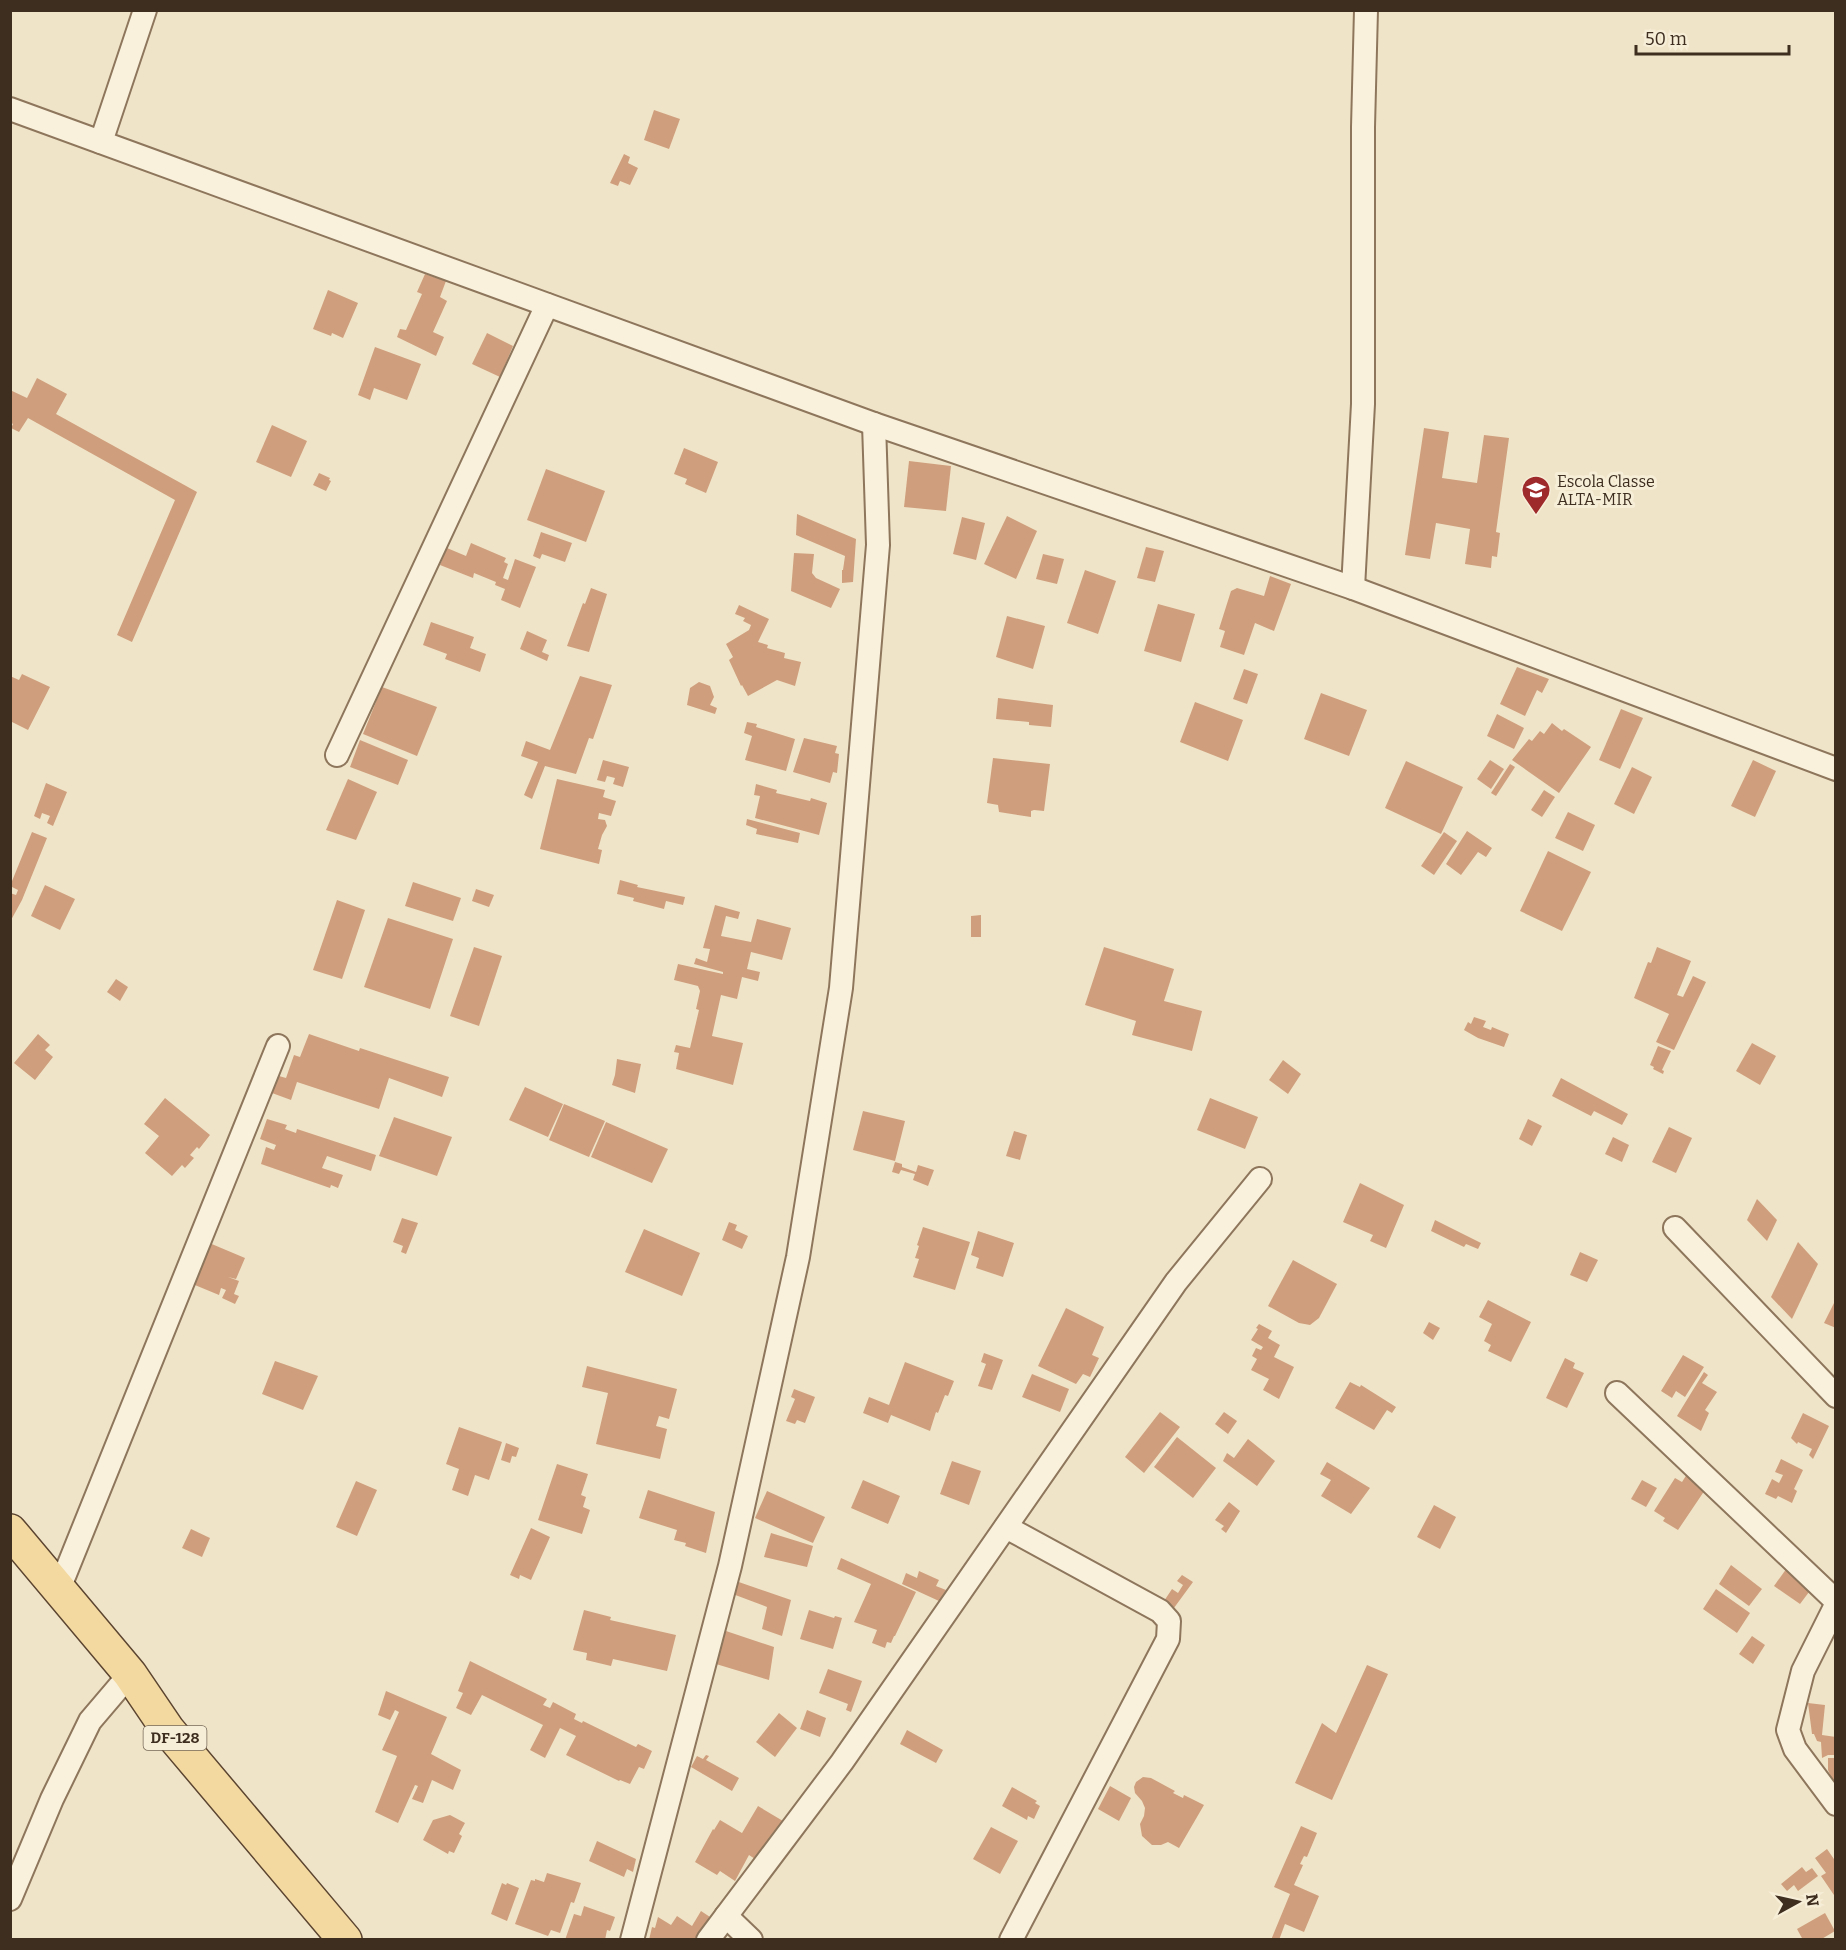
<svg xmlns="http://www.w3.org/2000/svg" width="1846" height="1950" viewBox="0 0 1846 1950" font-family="Bitter,serif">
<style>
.building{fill:#cf9f7d}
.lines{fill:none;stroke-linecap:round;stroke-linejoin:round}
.street-casing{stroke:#8d765c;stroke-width:26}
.primary-casing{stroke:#5b4430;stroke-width:36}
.street{stroke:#faf1dc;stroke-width:22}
.primary{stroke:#f3d9a0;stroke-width:33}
.labels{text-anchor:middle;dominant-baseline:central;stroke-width:6;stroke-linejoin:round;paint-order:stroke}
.shield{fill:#f7eed8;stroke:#756857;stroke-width:1.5}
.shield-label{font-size:15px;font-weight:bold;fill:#3d2e20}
.poi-label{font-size:16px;fill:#3d2e20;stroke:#f7eed8;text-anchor:start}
</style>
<rect width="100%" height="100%" fill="#f0e4c8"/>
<g class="building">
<polygon points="654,110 680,119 669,149 644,140"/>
<polygon points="624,154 630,157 628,163 638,168 630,185 620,181 618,186 610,183"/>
<polygon points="425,274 446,281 440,297 447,301 433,332 444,337 436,356 397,337 400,329 406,330 422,294 417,292"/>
<polygon points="328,290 358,303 343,338 332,333 331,336 313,329"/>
<polygon points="487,333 513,346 500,377 472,364"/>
<polygon points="375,347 421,364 407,400 374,388 370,400 358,395"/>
<polygon points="37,378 67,394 56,414 197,492 132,642 117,635 175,500 28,418 19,432 11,428 13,424 10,422 10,390 27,398"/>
<polygon points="272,425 307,441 291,477 256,462"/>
<polygon points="1424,428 1449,432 1442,478 1477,483 1484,435 1509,438 1496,532 1500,533 1497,557 1492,556 1491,568 1465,564 1470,529 1436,523 1430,559 1405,555"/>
<polygon points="684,448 718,462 706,493 685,484 687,479 674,474"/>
<polygon points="909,461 951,466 946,511 904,507"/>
<polygon points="546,469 605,491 586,542 527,520"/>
<polygon points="319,473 330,478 329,480 331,481 326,491 313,485"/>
<polygon points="797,514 856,539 853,582 842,583 842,570 843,570 845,556 796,535"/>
<polygon points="1007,516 1037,531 1016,579 984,564"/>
<polygon points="962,517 985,523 976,560 953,554"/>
<polygon points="541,532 572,543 565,562 542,554 540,559 533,556"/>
<polygon points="471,543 506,558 504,562 508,564 503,578 508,580 515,559 536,567 520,608 501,600 505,589 495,585 496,582 474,573 473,578 440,565 447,548 466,556"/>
<polygon points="1146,547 1164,551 1155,582 1137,578"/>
<polygon points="794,553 814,554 812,573 816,578 840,589 831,608 791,591"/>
<polygon points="1043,554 1064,559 1057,584 1036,579"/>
<polygon points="1085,570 1116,581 1098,634 1067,623"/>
<polygon points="1270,576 1291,584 1274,631 1255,623 1244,655 1220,647 1225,631 1219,629 1231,591 1237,588 1264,596"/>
<polygon points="591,588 607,594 589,652 567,646 583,603 585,604"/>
<polygon points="1158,604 1195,614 1181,662 1144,651"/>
<polygon points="739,605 769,619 758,642 768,645 767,648 785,653 784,658 801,662 795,686 777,680 748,696 742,685 741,686 729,660 733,657 726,644 749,630 751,625 743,621 745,618 735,614"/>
<polygon points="1007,616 1045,626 1033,669 996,657"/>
<polygon points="431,622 474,637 470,648 486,654 480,672 445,659 447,654 423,645"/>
<polygon points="527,631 547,640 542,652 549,655 547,661 520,649"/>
<polygon points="1517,667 1549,679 1542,693 1537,690 1525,716 1500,704"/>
<polygon points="1244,669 1258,674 1247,704 1233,699"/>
<polygon points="22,674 50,687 28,730 10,721 10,676 19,680"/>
<polygon points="580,676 612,685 593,739 589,738 576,774 545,766 532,799 524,795 538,762 521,756 526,741 550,750"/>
<polygon points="699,682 710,686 714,697 710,705 717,708 715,714 687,705 690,688"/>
<polygon points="382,687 437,707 417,756 363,734"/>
<polygon points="1321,693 1367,710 1349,756 1304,739"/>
<polygon points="998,698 1053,705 1051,727 1029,725 1029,722 996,719"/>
<polygon points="1195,702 1243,720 1228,761 1180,742"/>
<polygon points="1621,709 1643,718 1620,769 1599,760"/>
<polygon points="1497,714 1524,728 1514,749 1487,736"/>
<polygon points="747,722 757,724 756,727 795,739 786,771 745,760 752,736 744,733"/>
<polygon points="1552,723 1562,731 1564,729 1591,747 1559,793 1512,760 1529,739 1532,741 1540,731 1544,734"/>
<polygon points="804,738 837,746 835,753 839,754 837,773 833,772 830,783 793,772"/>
<polygon points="360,740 408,760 398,785 350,767"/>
<polygon points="993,758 1050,764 1044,811 1034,810 1031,811 1031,817 999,812 998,805 987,803"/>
<polygon points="603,760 629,767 623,787 613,784 615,778 607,776 605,782 597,780"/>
<polygon points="1490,760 1504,769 1491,789 1477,779"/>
<polygon points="1753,760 1776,771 1755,817 1731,806"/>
<polygon points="1406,761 1463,787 1441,834 1385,808"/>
<polygon points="1510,764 1515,767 1496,796 1491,793"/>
<polygon points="1632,767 1652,777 1634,814 1614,804"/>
<polygon points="348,779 377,792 356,840 326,830"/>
<polygon points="557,779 605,790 603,797 616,801 611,816 599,813 598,819 605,820 607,826 602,835 598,849 602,850 599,864 540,849"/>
<polygon points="46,783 67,792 53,826 47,823 50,816 42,813 40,819 34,816"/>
<polygon points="756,784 777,790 776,793 810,801 811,798 827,803 819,835 755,818 760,796 754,795"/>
<polygon points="1544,790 1555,797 1542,817 1531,810"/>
<polygon points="1568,812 1595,825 1583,851 1555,838"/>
<polygon points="747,819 800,833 798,843 756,834 757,829 746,825"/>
<polygon points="1467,831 1492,848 1486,857 1478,852 1461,875 1446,864"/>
<polygon points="32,832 47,838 22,900 10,922 10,893 16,895 18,890 10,886"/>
<polygon points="1444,832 1457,841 1434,875 1421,866"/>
<polygon points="1548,851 1591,872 1562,931 1520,911"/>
<polygon points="620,880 638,885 637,887 685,897 683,905 666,901 664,909 633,901 634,898 617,894"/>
<polygon points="413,882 461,898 453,921 405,906"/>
<polygon points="45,885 75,899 60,930 31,916"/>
<polygon points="476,889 494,895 489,907 472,901"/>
<polygon points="337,900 365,910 342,979 313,970"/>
<polygon points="715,905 740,912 738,919 726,916 721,936 751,942 757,919 791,928 782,960 751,952 747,969 760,972 758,981 742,977 737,999 721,995 712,1036 743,1043 733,1085 676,1069 679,1053 674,1052 676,1045 690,1048 699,1010 696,1009 700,991 698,986 674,980 678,964 723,974 723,972 694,964 696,958 707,962 710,949 703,948"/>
<polygon points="981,915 981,937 971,937 971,916"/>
<polygon points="388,918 453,939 430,1009 364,987"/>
<polygon points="474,947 502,956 479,1026 450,1016"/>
<polygon points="1104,947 1174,969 1164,1001 1202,1011 1192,1051 1132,1035 1136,1021 1085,1005"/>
<polygon points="1657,947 1691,961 1677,995 1683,997 1693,976 1706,982 1674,1050 1656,1042 1669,1014 1634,998 1648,962 1651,963"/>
<polygon points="116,979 128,987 120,1001 107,992"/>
<polygon points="1474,1017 1486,1021 1483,1027 1491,1030 1492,1027 1509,1034 1504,1047 1478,1038 1464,1030 1468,1022 1471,1024"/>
<polygon points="38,1034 50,1045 45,1050 53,1057 35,1080 14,1063"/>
<polygon points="309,1034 359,1051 360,1048 449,1077 442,1097 389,1078 379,1109 297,1082 291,1100 272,1093 279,1076 286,1078 294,1055 300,1057"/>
<polygon points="1752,1043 1776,1056 1760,1085 1736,1071"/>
<polygon points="1658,1046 1671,1051 1662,1070 1664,1071 1663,1074 1653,1069 1654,1067 1650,1065"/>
<polygon points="617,1059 641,1064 635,1093 612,1085 615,1075"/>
<polygon points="1283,1060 1301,1074 1288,1094 1269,1080"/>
<polygon points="1561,1078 1628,1114 1622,1125 1594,1111 1591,1116 1552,1096"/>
<polygon points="525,1087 563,1104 548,1137 509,1120"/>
<polygon points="165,1098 210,1135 199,1149 197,1147 190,1155 194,1158 185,1168 182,1165 172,1176 145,1153 159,1136 144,1124"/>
<polygon points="1210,1098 1258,1117 1245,1149 1197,1130"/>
<polygon points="564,1104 605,1121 589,1157 549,1140"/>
<polygon points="863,1111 905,1121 895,1161 853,1150"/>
<polygon points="394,1117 452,1137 437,1176 379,1156"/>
<polygon points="267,1119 287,1125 285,1129 296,1133 297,1129 376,1155 371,1171 327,1156 322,1168 343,1175 338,1188 331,1185 330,1188 261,1164 266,1147 274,1150 276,1145 260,1139"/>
<polygon points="1528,1119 1542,1126 1532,1146 1519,1139"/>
<polygon points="606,1122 668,1149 652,1183 591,1157"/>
<polygon points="1669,1127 1692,1138 1676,1173 1652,1162"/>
<polygon points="1014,1131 1027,1135 1020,1160 1006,1156"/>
<polygon points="1613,1137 1629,1145 1622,1162 1605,1154"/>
<polygon points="895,1162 902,1164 902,1167 916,1172 918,1165 934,1170 928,1186 913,1180 915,1174 901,1170 899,1174 892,1172"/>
<polygon points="1360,1183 1404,1205 1386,1248 1370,1241 1373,1235 1343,1222"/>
<polygon points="1757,1199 1777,1220 1767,1241 1747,1220"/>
<polygon points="402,1218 418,1223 406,1254 401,1252 403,1246 393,1242"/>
<polygon points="1435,1220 1481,1243 1478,1249 1466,1244 1464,1247 1431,1231"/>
<polygon points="729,1222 737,1225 735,1230 748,1236 742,1249 722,1240"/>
<polygon points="923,1227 970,1242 955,1290 913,1277 919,1259 915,1258 919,1246 917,1245"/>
<polygon points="644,1229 700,1253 682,1296 625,1272"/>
<polygon points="978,1231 1014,1243 1003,1277 976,1268 979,1258 971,1255"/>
<polygon points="207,1242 245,1258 236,1279 228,1277 239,1281 234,1294 239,1296 235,1304 222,1298 226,1290 221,1288 219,1295 190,1283"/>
<polygon points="1798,1242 1818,1264 1792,1319 1771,1297"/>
<polygon points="1580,1252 1598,1260 1587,1282 1570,1275"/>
<polygon points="1293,1260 1337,1284 1319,1318 1310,1325 1299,1323 1268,1306"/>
<polygon points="1836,1299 1836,1328 1824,1323"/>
<polygon points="1488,1300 1531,1322 1511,1362 1488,1351 1491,1345 1484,1341 1492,1324 1479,1317"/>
<polygon points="1066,1308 1104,1327 1092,1355 1099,1358 1090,1377 1083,1374 1076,1384 1038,1366"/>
<polygon points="1429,1322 1440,1328 1433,1340 1423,1333"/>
<polygon points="1259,1324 1272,1331 1268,1338 1280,1345 1274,1357 1294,1367 1279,1399 1263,1390 1269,1379 1251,1370 1257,1359 1252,1356 1256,1348 1261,1350 1263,1347 1251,1340 1258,1329 1256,1328"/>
<polygon points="984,1353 1003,1360 992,1390 978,1386 986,1364 981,1362"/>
<polygon points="1683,1355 1704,1367 1685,1397 1676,1391 1672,1398 1661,1391"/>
<polygon points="1565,1358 1575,1363 1573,1368 1584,1373 1567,1408 1546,1398"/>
<polygon points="275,1361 318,1376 303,1410 262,1394"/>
<polygon points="905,1362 954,1381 948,1396 945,1395 938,1413 936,1412 930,1431 891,1415 888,1423 863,1413 869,1397 889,1405"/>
<polygon points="587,1366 677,1389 669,1419 659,1416 656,1426 667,1429 660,1459 596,1444 608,1393 582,1387"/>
<polygon points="1704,1372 1708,1375 1702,1383 1717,1392 1705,1410 1709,1413 1701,1431 1677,1416"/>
<polygon points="1032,1374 1069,1389 1060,1412 1022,1397"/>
<polygon points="1350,1382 1360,1387 1361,1385 1396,1407 1392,1413 1387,1410 1374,1430 1335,1408"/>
<polygon points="794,1389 815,1397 805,1423 797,1420 795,1424 786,1421 795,1399 791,1397"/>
<polygon points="1160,1412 1180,1427 1144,1473 1125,1457"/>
<polygon points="1224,1412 1237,1421 1228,1434 1215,1424"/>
<polygon points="1803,1413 1829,1426 1813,1459 1809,1455 1812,1449 1798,1442 1797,1444 1791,1438"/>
<polygon points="459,1427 502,1442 489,1480 475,1475 468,1496 452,1490 459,1469 446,1464"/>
<polygon points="1177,1437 1216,1468 1193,1498 1154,1467"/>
<polygon points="1248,1439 1275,1461 1257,1486 1223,1461 1227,1453 1234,1458"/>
<polygon points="506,1443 519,1448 516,1457 512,1456 510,1463 501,1460"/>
<polygon points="1781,1459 1803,1470 1794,1489 1797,1491 1792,1503 1778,1496 1776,1499 1765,1494 1772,1479 1779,1483 1783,1475 1775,1472"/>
<polygon points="952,1461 981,1471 969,1505 940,1494"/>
<polygon points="1327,1462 1370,1488 1351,1514 1321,1496 1331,1480 1320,1474"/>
<polygon points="557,1464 588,1474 581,1495 586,1497 583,1507 590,1510 582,1534 538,1520"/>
<polygon points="1689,1471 1709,1484 1678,1530 1663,1521 1665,1518 1654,1511 1675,1478 1682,1482"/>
<polygon points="863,1480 900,1496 888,1524 851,1508"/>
<polygon points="1642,1480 1657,1488 1646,1507 1631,1499"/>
<polygon points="356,1481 377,1490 357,1536 336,1527"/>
<polygon points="648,1490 715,1512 706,1553 685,1546 686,1543 674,1540 677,1530 639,1518"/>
<polygon points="767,1491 825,1517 813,1543 755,1518"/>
<polygon points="1229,1502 1240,1511 1226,1533 1221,1529 1224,1526 1215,1520"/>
<polygon points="1434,1505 1456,1517 1440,1549 1417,1537"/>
<polygon points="531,1528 550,1537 531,1580 520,1575 519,1579 510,1575"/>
<polygon points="191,1529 210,1538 202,1557 182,1548"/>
<polygon points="771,1533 813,1546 807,1567 764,1557"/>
<polygon points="841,1558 916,1592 895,1636 894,1636 891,1643 887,1642 885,1648 872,1643 877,1630 854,1622 871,1584 837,1569"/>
<polygon points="1731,1565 1762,1589 1749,1606 1719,1584"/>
<polygon points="1789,1565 1815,1584 1800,1604 1774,1586"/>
<polygon points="919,1571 939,1580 936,1586 946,1590 939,1601 902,1584 906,1573 917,1578"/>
<polygon points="1182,1575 1193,1582 1171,1612 1160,1607 1172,1589 1178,1593 1183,1585 1177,1581"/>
<polygon points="733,1580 791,1600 782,1636 762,1629 767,1607 730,1593"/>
<polygon points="1716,1589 1750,1613 1737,1633 1703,1609"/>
<polygon points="584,1610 611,1617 610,1620 676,1635 667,1671 613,1659 611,1666 586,1660 587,1653 573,1650"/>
<polygon points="809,1610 834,1618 835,1616 842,1618 833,1649 800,1639"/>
<polygon points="723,1630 774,1647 769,1680 716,1664"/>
<polygon points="1752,1636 1765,1645 1753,1664 1739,1654"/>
<polygon points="470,1661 547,1699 543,1705 550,1708 553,1702 576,1714 574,1719 582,1723 583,1721 636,1747 638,1744 652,1751 644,1769 639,1767 630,1784 620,1780 619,1781 566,1755 576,1736 560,1728 545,1758 530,1750 543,1725 482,1695 471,1715 456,1708 463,1693 458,1691"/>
<polygon points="1367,1665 1388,1674 1332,1800 1295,1783 1322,1723 1336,1733"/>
<polygon points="828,1669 862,1681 851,1712 846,1710 848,1704 819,1693"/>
<polygon points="386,1691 447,1717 431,1754 461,1770 453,1790 432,1780 423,1803 412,1799 418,1786 415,1785 398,1823 375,1812 397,1756 382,1750 399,1712 395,1710 390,1720 378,1715"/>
<polygon points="1808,1703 1825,1705 1822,1735 1836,1737 1836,1755 1828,1755 1822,1758 1821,1742 1817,1741 1814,1734 1812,1734"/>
<polygon points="807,1710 826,1718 820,1737 800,1729"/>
<polygon points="779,1713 797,1728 775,1757 756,1742"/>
<polygon points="907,1730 943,1750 936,1763 900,1744"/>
<polygon points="706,1755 709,1756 706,1760 739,1778 732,1791 691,1767 697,1756 703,1759"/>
<polygon points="1828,1758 1836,1758 1836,1782 1833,1782 1828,1770"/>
<polygon points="1143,1777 1151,1778 1175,1791 1173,1793 1183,1798 1184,1795 1204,1805 1179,1848 1168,1842 1161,1845 1152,1845 1142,1836 1140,1824 1144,1816 1145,1808 1142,1801 1135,1793 1134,1787 1136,1782"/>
<polygon points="1110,1786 1131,1798 1119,1821 1098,1809"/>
<polygon points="1012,1787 1037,1801 1035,1803 1040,1806 1034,1819 1028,1816 1027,1820 1002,1806"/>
<polygon points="758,1806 783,1821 755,1859 749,1855 735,1881 720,1871 717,1875 695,1862 713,1829 714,1830 720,1820 742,1833"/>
<polygon points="450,1815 465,1823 459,1834 462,1836 454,1853 449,1851 448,1854 423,1840 433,1820"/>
<polygon points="1301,1826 1317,1833 1307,1857 1304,1856 1300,1864 1303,1865 1294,1885 1319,1896 1304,1932 1285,1924 1279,1940 1271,1940 1290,1894 1274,1887"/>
<polygon points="991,1827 1018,1841 1000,1874 973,1859"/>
<polygon points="597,1841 636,1859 633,1872 627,1869 624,1877 589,1861"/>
<polygon points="1827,1849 1836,1862 1836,1898 1821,1876 1826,1873 1815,1858"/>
<polygon points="1802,1867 1806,1872 1812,1868 1818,1876 1798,1891 1794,1885 1787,1891 1781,1884"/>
<polygon points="547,1873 581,1883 574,1903 571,1902 560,1933 551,1930 548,1936 515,1924 531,1880 535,1881 535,1879 544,1882"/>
<polygon points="502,1883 506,1885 507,1883 519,1888 507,1921 491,1914"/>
<polygon points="584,1906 615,1917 610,1931 607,1930 605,1940 565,1940 574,1914 581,1916"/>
<polygon points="701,1911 713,1919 699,1940 649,1940 652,1927 655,1928 658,1917 671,1925 677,1916 692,1926"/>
<polygon points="1825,1913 1835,1931 1820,1940 1803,1940 1797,1929"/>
</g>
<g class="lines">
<g class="street-casing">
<g id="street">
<polyline points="10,109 874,424 1353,588 1836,769"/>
<polyline points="101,142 145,10"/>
<polyline points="1353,588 1363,404 1363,127 1366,10"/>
<polyline points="337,755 547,305"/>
<polyline points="1675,1228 1836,1396"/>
<polyline points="1617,1393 1836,1601"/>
<polyline points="1006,1527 1160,1611 1169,1621 1168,1639 1011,1940"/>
<polyline points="59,1589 278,1046"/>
<polyline points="1836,1605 1803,1671 1788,1730 1795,1749 1836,1804"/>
<polyline points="10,1899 52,1799 90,1721 130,1674"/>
<polyline points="726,1916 751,1940"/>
<polyline points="632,1940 730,1566 798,1257 841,988 878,545 874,424"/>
<polyline points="708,1940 842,1762 1176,1282 1260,1179"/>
</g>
</g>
<g class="primary-casing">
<polyline id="primary" points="10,1531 130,1674 168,1730 345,1940"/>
</g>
<use href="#street" class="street"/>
<use href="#primary" class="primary"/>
</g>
<defs>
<g id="school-pin" transform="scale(1.5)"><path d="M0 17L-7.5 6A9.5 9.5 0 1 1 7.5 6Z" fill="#9e2a2b" stroke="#f7eed8"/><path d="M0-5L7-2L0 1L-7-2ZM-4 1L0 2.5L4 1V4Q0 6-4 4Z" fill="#fff"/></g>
</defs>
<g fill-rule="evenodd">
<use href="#school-pin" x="1536" y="490"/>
</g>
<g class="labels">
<rect class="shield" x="143.5" y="1726" width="63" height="24" rx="4.5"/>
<g class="shield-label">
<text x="175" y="1738">DF-128</text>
</g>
<g class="poi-label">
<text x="1557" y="481">Escola Classe<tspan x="1557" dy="18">ALTA-MIR</tspan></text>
</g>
</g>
<rect width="1846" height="1950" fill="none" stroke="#3d2e20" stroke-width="24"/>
<g transform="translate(1798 1902) rotate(82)" stroke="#f7eed8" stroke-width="4.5" paint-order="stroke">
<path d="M0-4.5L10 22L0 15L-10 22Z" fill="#3d2e20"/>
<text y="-9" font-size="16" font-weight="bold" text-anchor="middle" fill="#3d2e20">N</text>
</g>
<path d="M1636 45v9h153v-9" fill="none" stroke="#3d2e20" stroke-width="3"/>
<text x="1645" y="45" font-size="18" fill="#3d2e20" stroke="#f7eed8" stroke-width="4.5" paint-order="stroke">50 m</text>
</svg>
